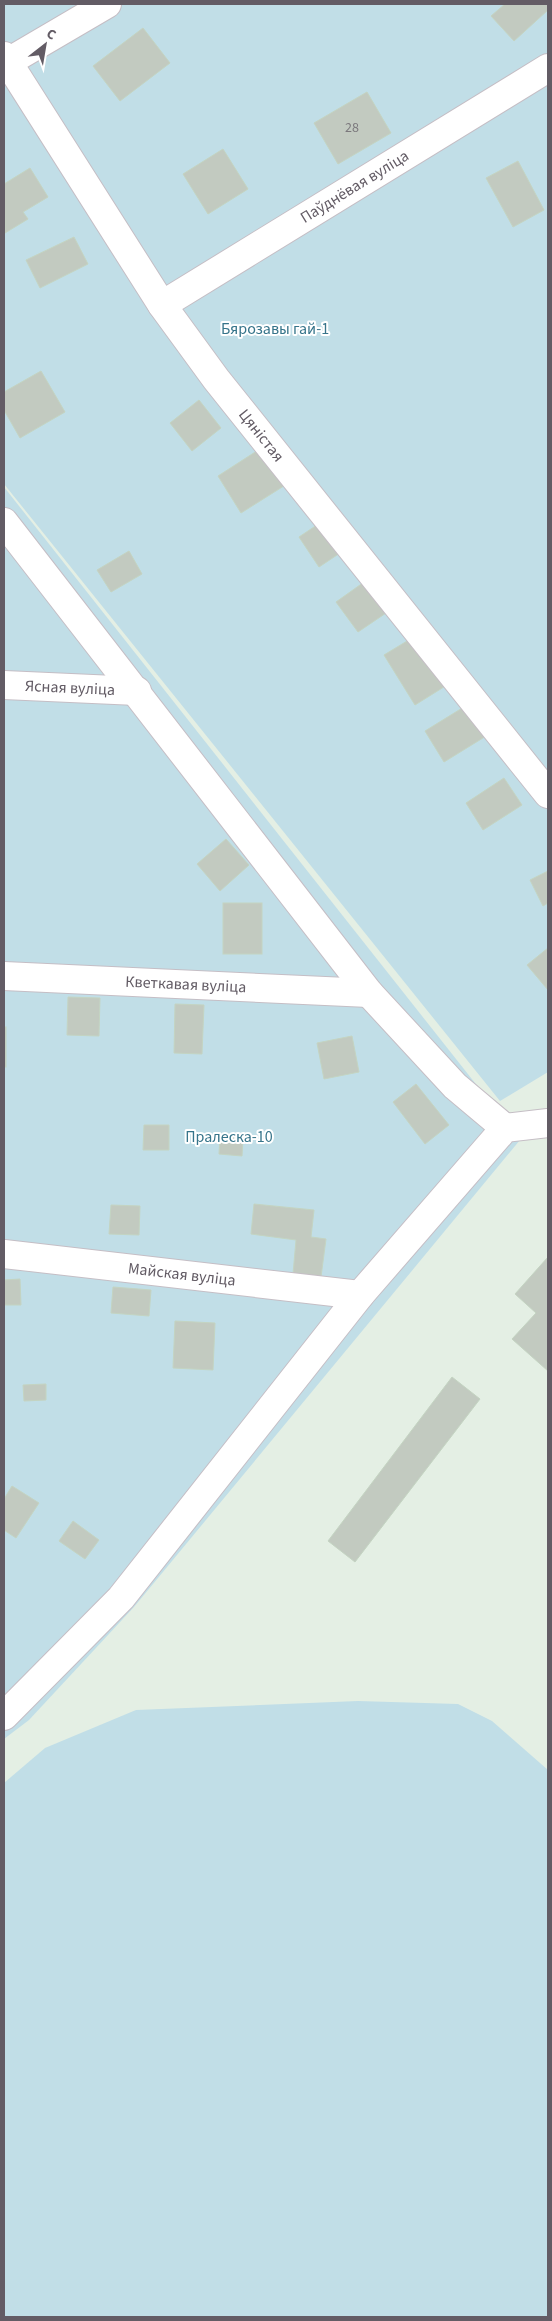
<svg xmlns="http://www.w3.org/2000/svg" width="552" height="2321" viewBox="0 0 552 2321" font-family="'Source Sans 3',sans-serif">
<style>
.green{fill:#c1dee7}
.building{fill:#c2cac0;stroke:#c4d4c2}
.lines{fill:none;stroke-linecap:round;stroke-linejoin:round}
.minor-casing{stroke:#c5bec5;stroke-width:30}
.minor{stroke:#fff;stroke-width:28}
.labels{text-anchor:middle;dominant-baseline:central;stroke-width:4;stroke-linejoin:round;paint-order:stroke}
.number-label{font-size:14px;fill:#7b787c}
.street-label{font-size:16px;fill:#635c65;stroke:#fff}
.park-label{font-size:16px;fill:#36748a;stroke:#fff}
</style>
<rect width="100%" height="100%" fill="#e4efe4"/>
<g class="green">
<polygon points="4,4 548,4 548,1072 500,1101 4,484"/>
<polygon points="4,487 520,1140 134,1607 29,1720 4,1739"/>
<polygon points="358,1701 458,1704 492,1721 548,1770 548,2317 4,2317 4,1783 45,1748 136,1710"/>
</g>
<g class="building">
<polygon points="505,4 548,4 548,10 514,41 491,16"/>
<polygon points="143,28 170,63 120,101 93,66"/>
<polygon points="367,92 391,133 338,164 314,123"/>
<polygon points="223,149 248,189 208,214 183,174"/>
<polygon points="518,161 544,210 513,227 486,178"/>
<polygon points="30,168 48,197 23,212 28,219 5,233 4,184"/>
<polygon points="74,237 88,264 40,288 26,260"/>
<polygon points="41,371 65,412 20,438 4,410 4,392"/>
<polygon points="199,400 221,428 192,451 170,423"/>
<polygon points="263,447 287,484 241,513 218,476"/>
<polygon points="320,523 340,553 319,567 299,537"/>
<polygon points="129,551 142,574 111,592 97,570"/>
<polygon points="367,580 389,611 358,632 336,602"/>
<polygon points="417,635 447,685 415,705 384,655"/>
<polygon points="472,702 491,733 444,762 425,731"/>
<polygon points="504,778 522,805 483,830 466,803"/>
<polygon points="226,839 249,865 220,891 197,864"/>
<polygon points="548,871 548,903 543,906 530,880"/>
<rect x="223" y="903" width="39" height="51"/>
<polygon points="548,948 548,990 527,965"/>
<polygon points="68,997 100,998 99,1036 67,1035"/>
<polygon points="175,1004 204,1005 202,1054 174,1053"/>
<rect x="4" y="1027" width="2" height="40"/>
<polygon points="352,1036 359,1072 324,1079 317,1043"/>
<polygon points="416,1084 449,1125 425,1144 393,1102"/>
<polygon points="144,1125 169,1125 169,1150 143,1150"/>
<polygon points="220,1136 243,1138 242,1156 219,1154"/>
<polygon points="254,1204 314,1210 311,1237 326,1239 321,1277 293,1274 296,1240 251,1234"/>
<polygon points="111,1205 140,1206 139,1235 109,1234"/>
<polygon points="548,1257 548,1371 512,1339 536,1313 515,1294"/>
<polygon points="20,1279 21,1305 4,1305 4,1280"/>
<polygon points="113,1287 151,1290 149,1316 111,1313"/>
<polygon points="175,1321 215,1323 213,1370 173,1368"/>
<polygon points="452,1377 480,1399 355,1562 328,1541"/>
<polygon points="46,1384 46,1400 24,1401 23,1385"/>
<polygon points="12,1486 39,1503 16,1538 4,1530 4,1499"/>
<polygon points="73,1521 99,1540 85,1559 59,1541"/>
</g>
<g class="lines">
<g class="minor-casing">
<g id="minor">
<path id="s1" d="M4,56L162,305L216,379L548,794"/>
<polyline points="8,62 107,4"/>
<path id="s2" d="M162,305L548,68"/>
<polyline points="4,522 369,993 455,1086 505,1128"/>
<path id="s3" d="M4,685L137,691"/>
<path id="s4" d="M4,976L369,993"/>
<path id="s5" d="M4,1254L360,1295"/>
<polyline points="4,1716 121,1598 360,1295 505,1128 548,1123"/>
</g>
</g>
<use href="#minor" class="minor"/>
</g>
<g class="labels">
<g class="number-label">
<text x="352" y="128">28</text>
</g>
<g class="street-label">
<text stroke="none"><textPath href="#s2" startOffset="226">Паўднёвая вуліца</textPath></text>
<text stroke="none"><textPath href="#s1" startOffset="459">Цяністая</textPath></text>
<text stroke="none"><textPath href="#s3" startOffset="66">Ясная вуліца</textPath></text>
<text stroke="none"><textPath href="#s4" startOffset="182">Кветкавая вуліца</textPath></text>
<text stroke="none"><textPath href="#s5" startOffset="179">Майская вуліца</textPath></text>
</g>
<g class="park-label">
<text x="275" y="329">Бярозавы гай-1</text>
<text x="229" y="1137">Пралеска-10</text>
</g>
</g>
<rect width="552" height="2321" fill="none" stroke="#635c65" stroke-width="10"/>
<g transform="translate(45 45) rotate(31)" stroke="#ffffff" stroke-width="4" paint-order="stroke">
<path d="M0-4L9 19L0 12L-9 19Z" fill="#635c65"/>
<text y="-8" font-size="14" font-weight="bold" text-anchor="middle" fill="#635c65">С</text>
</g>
</svg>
